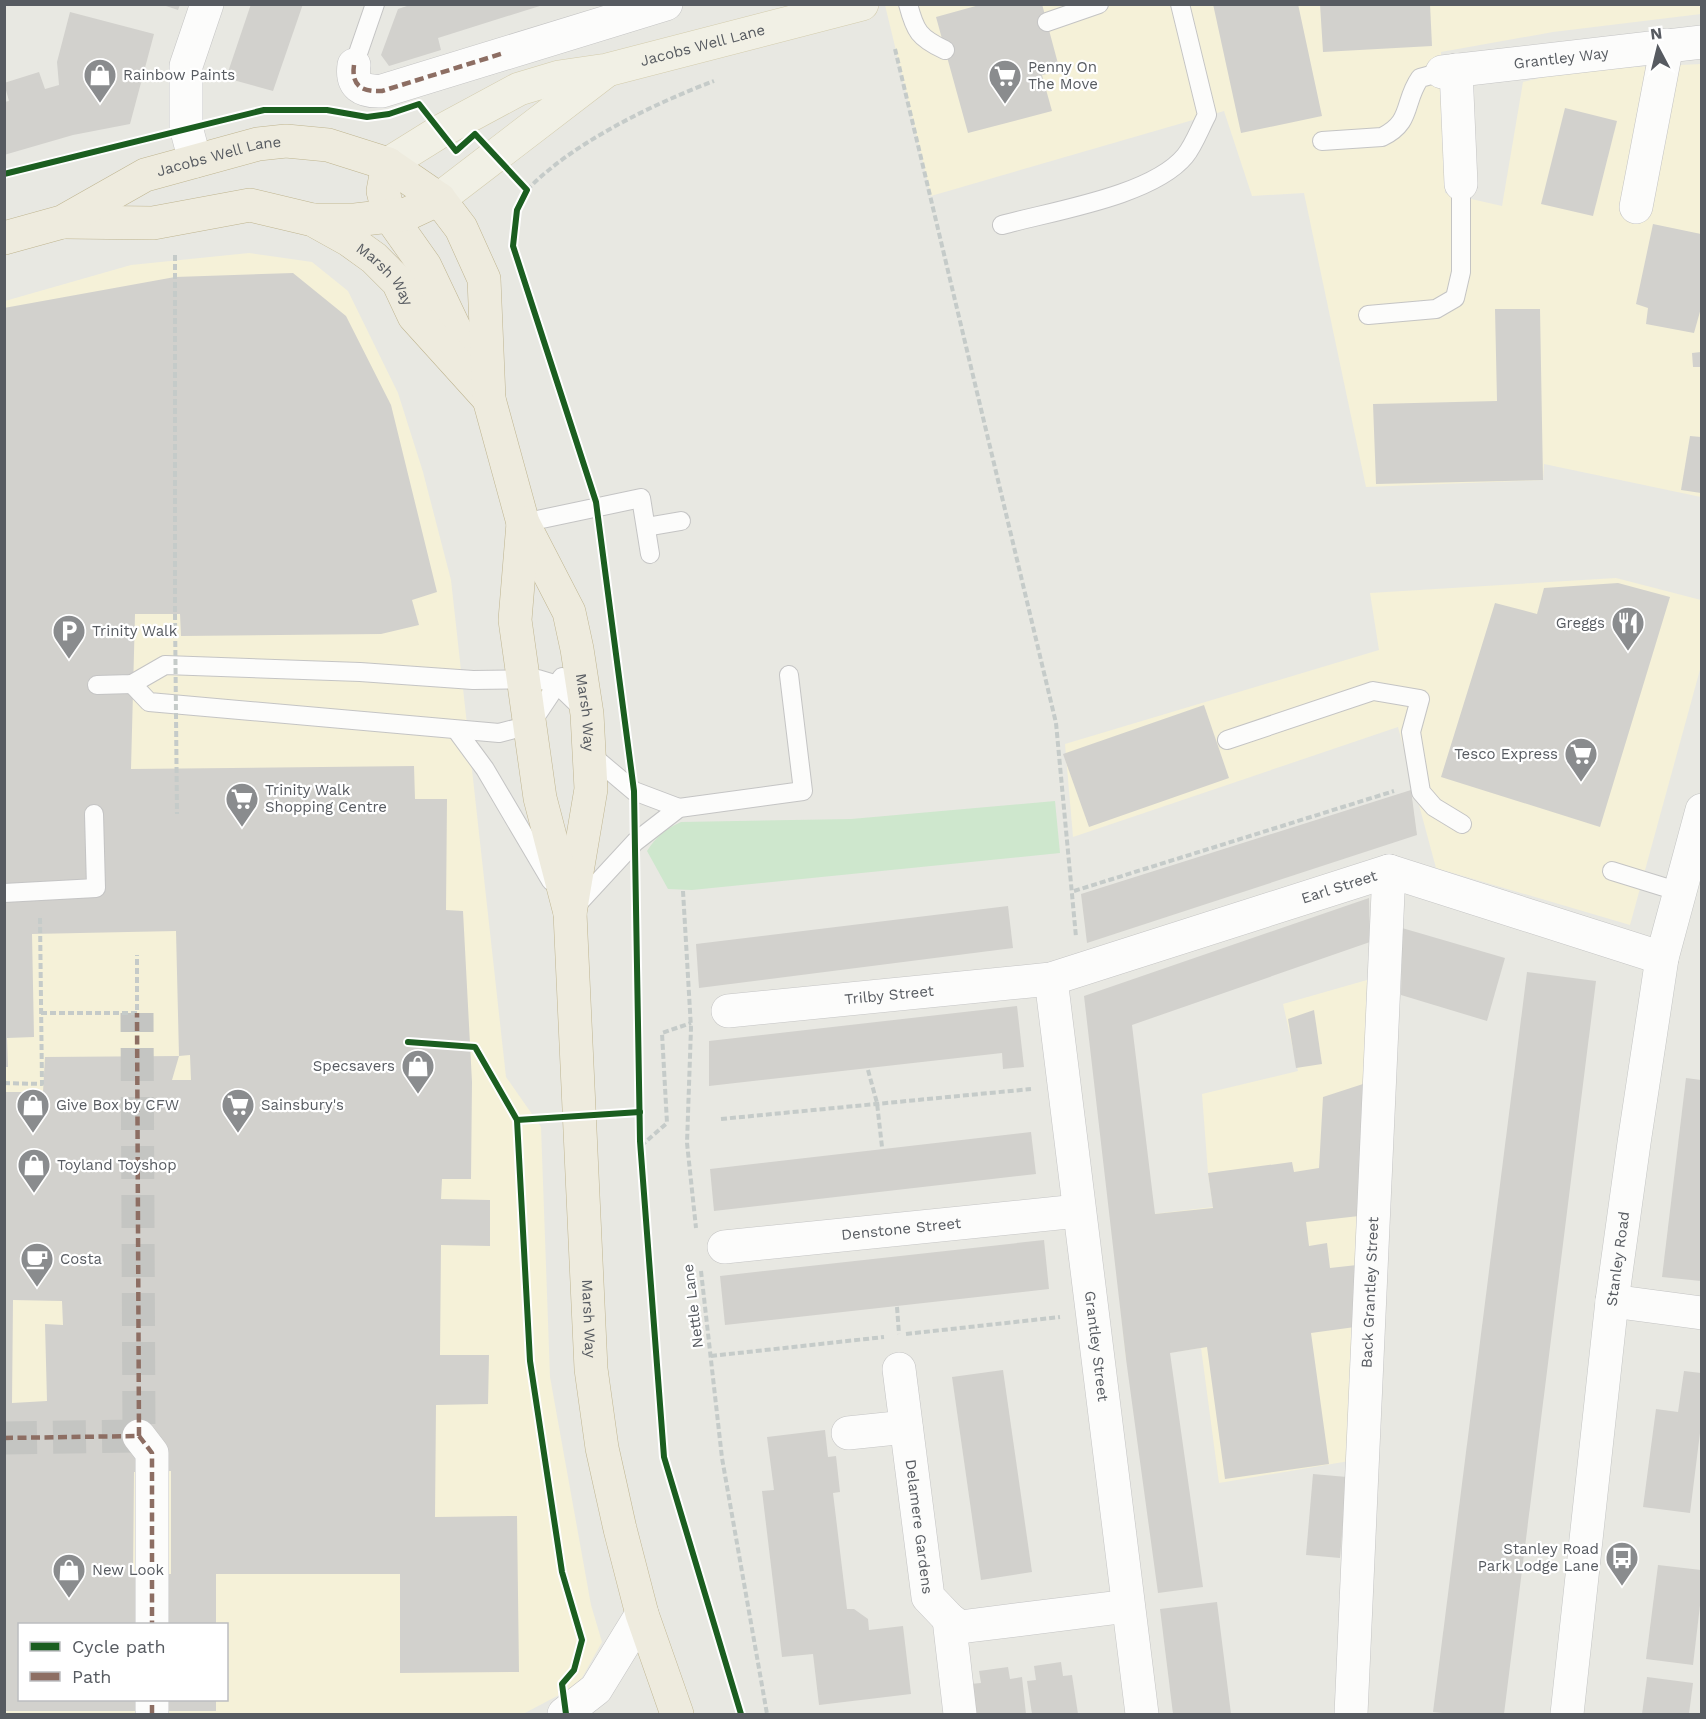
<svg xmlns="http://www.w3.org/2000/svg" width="1706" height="1719" viewBox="0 0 1706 1719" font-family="'Work Sans',sans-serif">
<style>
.commercial{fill:#f5f1d8;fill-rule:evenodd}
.green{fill:#cee7cd}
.building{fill:#d2d1cd;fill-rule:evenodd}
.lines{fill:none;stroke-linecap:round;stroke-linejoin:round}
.street-tunnel{stroke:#c4c5c2;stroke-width:33;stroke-dasharray:33 16;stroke-linecap:butt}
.lane-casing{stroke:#c4c4c4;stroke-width:20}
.street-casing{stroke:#c4c4c4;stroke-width:34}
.secondary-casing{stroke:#c4c5c4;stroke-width:34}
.primary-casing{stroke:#d3ccad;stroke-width:34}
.highway-casing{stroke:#bfb590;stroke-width:34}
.path{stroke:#c5cbc9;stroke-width:4;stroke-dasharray:6 3;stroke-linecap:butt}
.lane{stroke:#fcfcfb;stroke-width:18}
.street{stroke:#fcfcfb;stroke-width:33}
.secondary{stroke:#fcfcfb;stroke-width:33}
.primary{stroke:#f1f0e5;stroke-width:33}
.highway{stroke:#eeebde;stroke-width:33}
.path-bridge{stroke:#c5cbc9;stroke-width:4;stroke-dasharray:6 3;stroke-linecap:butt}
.quiet{stroke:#8d6e63;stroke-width:4.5;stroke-dasharray:9 4.5;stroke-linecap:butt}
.cycleway-casing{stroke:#fff;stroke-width:10}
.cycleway{stroke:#1b5e20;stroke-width:6}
.labels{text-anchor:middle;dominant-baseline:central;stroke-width:4.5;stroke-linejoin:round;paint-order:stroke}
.street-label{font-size:15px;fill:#575b61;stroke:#fff}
.poi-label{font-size:15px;fill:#575b61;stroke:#fff;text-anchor:start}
</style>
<rect width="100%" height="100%" fill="#e8e8e2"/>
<g class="commercial">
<polygon points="885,5 1701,5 1701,14 1553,32 1441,52 1445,193 1502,206 1523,82 1573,70 1701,64 1701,497 1544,464 1543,480 1366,487 1304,193 1252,196 1224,111 931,196"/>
<path d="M249,253L312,262L348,291L398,393L423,472L451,580L506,1077L541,1127L550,1377L591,1605L602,1642L578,1685L523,1714H5V301L131,265ZM20,1624H226V1700H20Z"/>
<polygon points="1616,578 1701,600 1701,666 1630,925 1436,868 1398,727 1073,837 1065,744 1379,650 1370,593"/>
<polygon points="1367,980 1355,1460 1219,1483 1201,1348 1126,1359 1111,1219 1213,1207 1208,1173 1202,1094 1298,1071 1283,1004"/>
</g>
<path class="green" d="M1055,801L1060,853L692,890L668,889L647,851C656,837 665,829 681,822L851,819Z"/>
<g class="building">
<polygon points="251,4 303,4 273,91 226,78"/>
<polygon points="413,4 543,4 543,5 438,38 441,50 389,66 381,55 398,9"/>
<polygon points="983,4 1042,4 1060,71 1042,75 1052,111 968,133 936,17"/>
<polygon points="1213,4 1298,4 1322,116 1241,133"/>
<polygon points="1320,4 1430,4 1432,46 1323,52"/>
<polygon points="163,5 180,5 178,10"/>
<polygon points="70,12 154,34 130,124 73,135 4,155 4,102 9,101 4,83 39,72 45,89 59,85 57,62"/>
<polygon points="1565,108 1617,121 1593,216 1541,204"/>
<polygon points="1653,224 1701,234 1701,308 1694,333 1646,324 1648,308 1636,304"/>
<path d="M293,273L346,316L391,405L437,592L412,600L419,625L381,634L181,636L180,614H135L131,769L414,766L415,799H447L446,910L463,911L472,1082L471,1179H442L441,1199L490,1200V1246L441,1245L440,1355H489L488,1404L436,1405L435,1517L517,1516L519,1672L400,1673V1574H216V1624H20V1700H216V1711H4V1092H43L45,1057L179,1056L176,931L32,934L34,1037L7,1038L8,1067H4V308L175,277ZM190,1055L191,1080H172L179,1056ZM13,1300L62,1301L63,1325L45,1324L47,1401L12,1403ZM171,1471V1574H133L134,1472Z"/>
<polygon points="1495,309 1540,309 1543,480 1376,484 1373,404 1497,401"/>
<polygon points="1701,352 1701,367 1693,367 1692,353"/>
<polygon points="1690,436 1701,437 1701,493 1681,490"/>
<polygon points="1618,583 1670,597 1600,827 1441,777 1495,603 1537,614 1544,588"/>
<polygon points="1204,705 1229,778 1089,827 1063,754"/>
<polygon points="1411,790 1417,835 1087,943 1081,894"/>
<polygon points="1369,898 1370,942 1132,1025 1155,1214 1213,1208 1208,1173 1292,1162 1294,1172 1319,1168 1323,1097 1363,1084 1359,1216 1306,1222 1309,1246 1327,1243 1330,1268 1357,1265 1355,1327 1311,1333 1329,1464 1225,1479 1207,1347 1170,1353 1203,1587 1158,1593 1126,1359 1084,996"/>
<polygon points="1008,906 1013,948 699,988 696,944"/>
<polygon points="1402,928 1505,958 1487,1021 1401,995"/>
<polygon points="1527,972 1596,981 1504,1714 1452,1714 1433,1712"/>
<polygon points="1017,1006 1024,1067 1003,1069 1002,1053 709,1086 709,1041"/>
<polygon points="1314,1010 1322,1064 1296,1068 1288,1019"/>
<polygon points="1686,1078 1701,1080 1701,1281 1662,1277"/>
<polygon points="1031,1132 1036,1174 714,1211 710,1169"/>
<polygon points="1044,1240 1049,1289 725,1325 720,1276"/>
<polygon points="1003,1370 1032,1572 981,1580 952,1377"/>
<polygon points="1684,1371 1701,1373 1701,1425 1690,1513 1643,1507 1656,1409 1678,1412"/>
<polygon points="825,1430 828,1457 836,1456 840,1492 833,1493 847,1609 854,1609 868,1619 869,1630 903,1626 911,1694 819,1705 813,1654 782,1657 762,1491 774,1490 767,1437"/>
<polygon points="1313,1474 1347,1477 1340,1558 1306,1555"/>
<polygon points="1658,1565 1701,1570 1701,1597 1693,1665 1646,1659"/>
<polygon points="1217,1602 1231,1714 1173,1714 1160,1609"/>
<polygon points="1061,1662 1063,1676 1072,1675 1078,1714 1032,1714 1027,1681 1036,1680 1034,1666"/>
<polygon points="1008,1667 1010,1679 1022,1677 1026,1714 973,1714 970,1684 981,1683 979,1671"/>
<polygon points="1647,1677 1693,1683 1689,1714 1642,1714"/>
</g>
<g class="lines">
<polyline class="street-tunnel" points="4,1438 139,1436 137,1013"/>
<g class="lane-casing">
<g id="lane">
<path d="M908,4C915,31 919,38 945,50"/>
<polyline points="1047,22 1099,4"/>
<polyline points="354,65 375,4"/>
<path d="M1322,141L1382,137C1413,122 1403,102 1420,78L1442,72"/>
<path d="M1002,225C1052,211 1152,196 1185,156C1194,145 1200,128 1207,115L1180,4"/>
<polyline points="1368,315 1436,309 1455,298 1461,272 1461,184"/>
<polyline points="523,523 641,498 650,554"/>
<polyline points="646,527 681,521"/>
<polyline points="132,684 149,702 499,733 530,725 562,677"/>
<polyline points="97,685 132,684 165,665 360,672 473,680 538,679 558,685 585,711"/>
<polyline points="457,731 485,769 551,881"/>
<polyline points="1227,740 1373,691 1420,699 1411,732 1421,792 1434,807 1462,824"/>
<polyline points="590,754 634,791 679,808"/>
<polyline points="1612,871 1680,892"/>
<polyline points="4,893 96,888 94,814"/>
<polyline points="574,908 635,842 679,808 803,791 789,675"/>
</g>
</g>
<g class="street-casing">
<g id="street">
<path d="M354,65C351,86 362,92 382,91L666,4"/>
<polyline points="1456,70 1461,184"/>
<path id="s1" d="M1442,72L1702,42"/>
<polyline points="195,161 186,127 186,66 207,4"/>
<polyline points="1636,207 1667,45"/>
<path id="s2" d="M1051,979L1142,1714"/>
<path id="s3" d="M728,1011L1051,979L1389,871L1662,958"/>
<path id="s4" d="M724,1247L1078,1211"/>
<polyline points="1612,1301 1702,1313"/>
<path id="s5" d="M899,1369L928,1597L949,1619L960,1627L1128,1606"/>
<polyline points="848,1433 906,1427"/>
<polyline points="139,1436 152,1453 152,1624"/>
<polyline points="949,1619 960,1714"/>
<polyline points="152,1714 152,1700"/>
<polyline points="564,1714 596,1689 642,1614"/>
<path id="s6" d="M1351,1714L1389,871"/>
</g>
</g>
<g class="secondary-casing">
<g id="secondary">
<path id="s7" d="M1567,1714L1612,1301L1634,1143L1662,958L1702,810"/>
</g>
</g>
<g class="primary-casing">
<g id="primary">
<path id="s8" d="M388,164L441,131L519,89L559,77L607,70L862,4"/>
<polyline points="439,199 606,71"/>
</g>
</g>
<g class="highway-casing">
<g id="highway">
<polyline points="388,164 383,191 389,215 425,266 472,365"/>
<polyline points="316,220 355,220 407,214 439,199"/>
<path id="s9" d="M63,222L153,223L250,205L313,220L349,240L374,258L398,282L414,316L489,399"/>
<path id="s10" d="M4,238L62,222L145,175L258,144L286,141L328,145L388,164L439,199L461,228L484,279L489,399L523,523L569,612L577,649L587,714L591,789L570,913"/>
<path id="s11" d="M523,523L515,620L540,798L570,913L591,1369L602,1448L620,1529L642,1614L677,1714"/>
</g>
</g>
<g class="path">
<polyline points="895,49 1056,723 1076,937"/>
<path d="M527,190C572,143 653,104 714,81"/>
<polyline points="175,255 175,614"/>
<polyline points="683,891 691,1028 687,1143 696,1228"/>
<polyline points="1074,891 1394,791"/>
<polyline points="41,1013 137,1013 137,955"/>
<polyline points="868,1070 877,1103 882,1147"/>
<polyline points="4,1083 42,1084 40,918"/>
<polyline points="721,1119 1031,1089"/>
<polyline points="641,1146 667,1123 662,1033 691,1023"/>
<polyline points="701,1271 722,1458 767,1714"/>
<polyline points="897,1307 899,1334"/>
<polyline points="906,1334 1060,1317"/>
<polyline points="711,1356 884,1337"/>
</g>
<use href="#lane" class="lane"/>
<use href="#street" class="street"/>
<use href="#secondary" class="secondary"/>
<use href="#primary" class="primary"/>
<use href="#highway" class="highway"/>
<polyline class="path-bridge" points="175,614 177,814"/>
<g class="quiet">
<path d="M354,65C351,86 362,92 382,91L504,53"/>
<polyline points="139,1436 152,1453 152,1624"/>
<polyline points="4,1438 139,1436 137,1013"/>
<polyline points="152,1714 152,1700"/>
</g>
<g class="cycleway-casing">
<g id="cycleway">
<polyline points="4,174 264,110 327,110 367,117 389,114 419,104 456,151 475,134 527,190 517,210 513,246 596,502 634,791 640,1141 664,1457 741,1714"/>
<polyline points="408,1042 475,1047 517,1120 530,1361 562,1572 582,1640 574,1670 562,1684 566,1714"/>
<polyline points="517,1120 640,1112"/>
</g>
</g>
<use href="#cycleway" class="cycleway"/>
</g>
<defs>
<g id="shop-pin" transform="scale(1.725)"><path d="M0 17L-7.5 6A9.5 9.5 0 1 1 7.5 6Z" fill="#8a8c8e" stroke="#fff"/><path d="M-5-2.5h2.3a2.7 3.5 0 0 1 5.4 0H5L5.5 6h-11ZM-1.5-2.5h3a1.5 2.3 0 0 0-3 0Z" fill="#fff"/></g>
<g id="supermarket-pin" transform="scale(1.725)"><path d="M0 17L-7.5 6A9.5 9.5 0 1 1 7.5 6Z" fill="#8a8c8e" stroke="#fff"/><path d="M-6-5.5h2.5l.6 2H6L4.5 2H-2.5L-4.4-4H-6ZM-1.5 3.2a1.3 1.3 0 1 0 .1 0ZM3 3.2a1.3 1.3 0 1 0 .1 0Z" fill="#fff"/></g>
<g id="restaurant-pin" transform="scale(1.725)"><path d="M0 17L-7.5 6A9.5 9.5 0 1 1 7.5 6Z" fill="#8a8c8e" stroke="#fff"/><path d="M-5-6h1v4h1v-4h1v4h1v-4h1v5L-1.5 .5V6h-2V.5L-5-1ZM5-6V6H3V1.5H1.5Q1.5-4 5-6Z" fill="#fff"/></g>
<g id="parking-pin" transform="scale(1.725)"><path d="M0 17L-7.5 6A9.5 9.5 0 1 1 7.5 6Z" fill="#8a8c8e" stroke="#fff"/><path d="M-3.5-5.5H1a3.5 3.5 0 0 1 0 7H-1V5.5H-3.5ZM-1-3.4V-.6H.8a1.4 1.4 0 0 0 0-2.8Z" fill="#fff"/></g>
<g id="cafe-pin" transform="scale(1.725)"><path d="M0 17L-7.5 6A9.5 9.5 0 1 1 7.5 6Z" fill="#8a8c8e" stroke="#fff"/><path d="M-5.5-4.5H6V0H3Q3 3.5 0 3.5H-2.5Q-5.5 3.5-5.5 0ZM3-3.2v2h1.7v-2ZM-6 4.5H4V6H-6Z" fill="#fff"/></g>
<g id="bus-pin" transform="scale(1.725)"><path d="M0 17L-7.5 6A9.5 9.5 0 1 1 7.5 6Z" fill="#8a8c8e" stroke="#fff"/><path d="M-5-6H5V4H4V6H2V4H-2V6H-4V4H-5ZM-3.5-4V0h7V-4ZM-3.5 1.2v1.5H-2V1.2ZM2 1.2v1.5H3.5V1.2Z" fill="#fff"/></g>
</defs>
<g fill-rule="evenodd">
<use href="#shop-pin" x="100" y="75"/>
<use href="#supermarket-pin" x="1005" y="76"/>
<use href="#restaurant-pin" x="1628" y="623"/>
<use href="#parking-pin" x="69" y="631"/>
<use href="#supermarket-pin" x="1581" y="754"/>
<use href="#supermarket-pin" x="242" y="799"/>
<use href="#shop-pin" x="418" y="1066"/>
<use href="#shop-pin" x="33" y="1105"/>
<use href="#supermarket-pin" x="238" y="1105"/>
<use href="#shop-pin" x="34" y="1165"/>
<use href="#cafe-pin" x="37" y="1259"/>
<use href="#bus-pin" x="1622" y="1558"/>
<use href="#shop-pin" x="69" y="1570"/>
</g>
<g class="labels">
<g class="street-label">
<text stroke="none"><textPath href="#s8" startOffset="340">Jacobs Well Lane</textPath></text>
<text stroke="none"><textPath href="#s1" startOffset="120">Grantley Way</textPath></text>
<text stroke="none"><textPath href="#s10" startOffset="232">Jacobs Well Lane</textPath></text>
<text stroke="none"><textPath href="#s9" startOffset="345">Marsh Way</textPath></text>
<text stroke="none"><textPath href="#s10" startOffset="1011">Marsh Way</textPath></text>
<text stroke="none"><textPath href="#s3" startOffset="627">Earl Street</textPath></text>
<text stroke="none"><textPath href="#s3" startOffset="162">Trilby Street</textPath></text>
<text stroke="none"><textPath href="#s4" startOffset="178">Denstone Street</textPath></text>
<text stroke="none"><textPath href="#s7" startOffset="458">Stanley Road</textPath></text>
<text stroke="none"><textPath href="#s6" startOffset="422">Back Grantley Street</textPath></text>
<text transform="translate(693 1306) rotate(-97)">Nettle Lane</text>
<text stroke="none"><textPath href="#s11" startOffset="802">Marsh Way</textPath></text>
<text stroke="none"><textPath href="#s2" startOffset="370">Grantley Street</textPath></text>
<text stroke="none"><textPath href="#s5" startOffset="159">Delamere Gardens</textPath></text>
</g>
<g class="poi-label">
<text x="1028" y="67">Penny On<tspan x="1028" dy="17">The Move</tspan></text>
<text x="123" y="75">Rainbow Paints</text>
<text x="1605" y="623" text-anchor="end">Greggs</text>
<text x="92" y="631">Trinity Walk</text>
<text x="1558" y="754" text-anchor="end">Tesco Express</text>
<text x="265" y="790">Trinity Walk<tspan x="265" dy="17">Shopping Centre</tspan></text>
<text x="395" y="1066" text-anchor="end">Specsavers</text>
<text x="56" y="1105">Give Box by CFW</text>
<text x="261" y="1105">Sainsbury's</text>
<text x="57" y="1165">Toyland Toyshop</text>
<text x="60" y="1259">Costa</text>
<text x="1599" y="1549" text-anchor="end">Stanley Road<tspan x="1599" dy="17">Park Lodge Lane</tspan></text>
<text x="92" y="1570">New Look</text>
</g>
</g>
<rect width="1706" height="1719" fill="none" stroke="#575b61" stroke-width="12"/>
<rect x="18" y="1623" width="210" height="78" fill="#ffffff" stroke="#bcbdc0" stroke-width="1.5"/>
<rect x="30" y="1642" width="30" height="9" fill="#1b5e20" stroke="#bcbdc0" stroke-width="1.5"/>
<text x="72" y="1653" font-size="18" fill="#575b61">Cycle path</text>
<rect x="30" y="1672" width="30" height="9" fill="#8d6e63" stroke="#bcbdc0" stroke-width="1.5"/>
<text x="72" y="1683" font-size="18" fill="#575b61">Path</text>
<g transform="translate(1658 48) rotate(353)" stroke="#ffffff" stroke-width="4.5" paint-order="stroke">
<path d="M0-4.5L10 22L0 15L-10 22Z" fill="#575b61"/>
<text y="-9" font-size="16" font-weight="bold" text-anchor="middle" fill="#575b61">N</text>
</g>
</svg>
